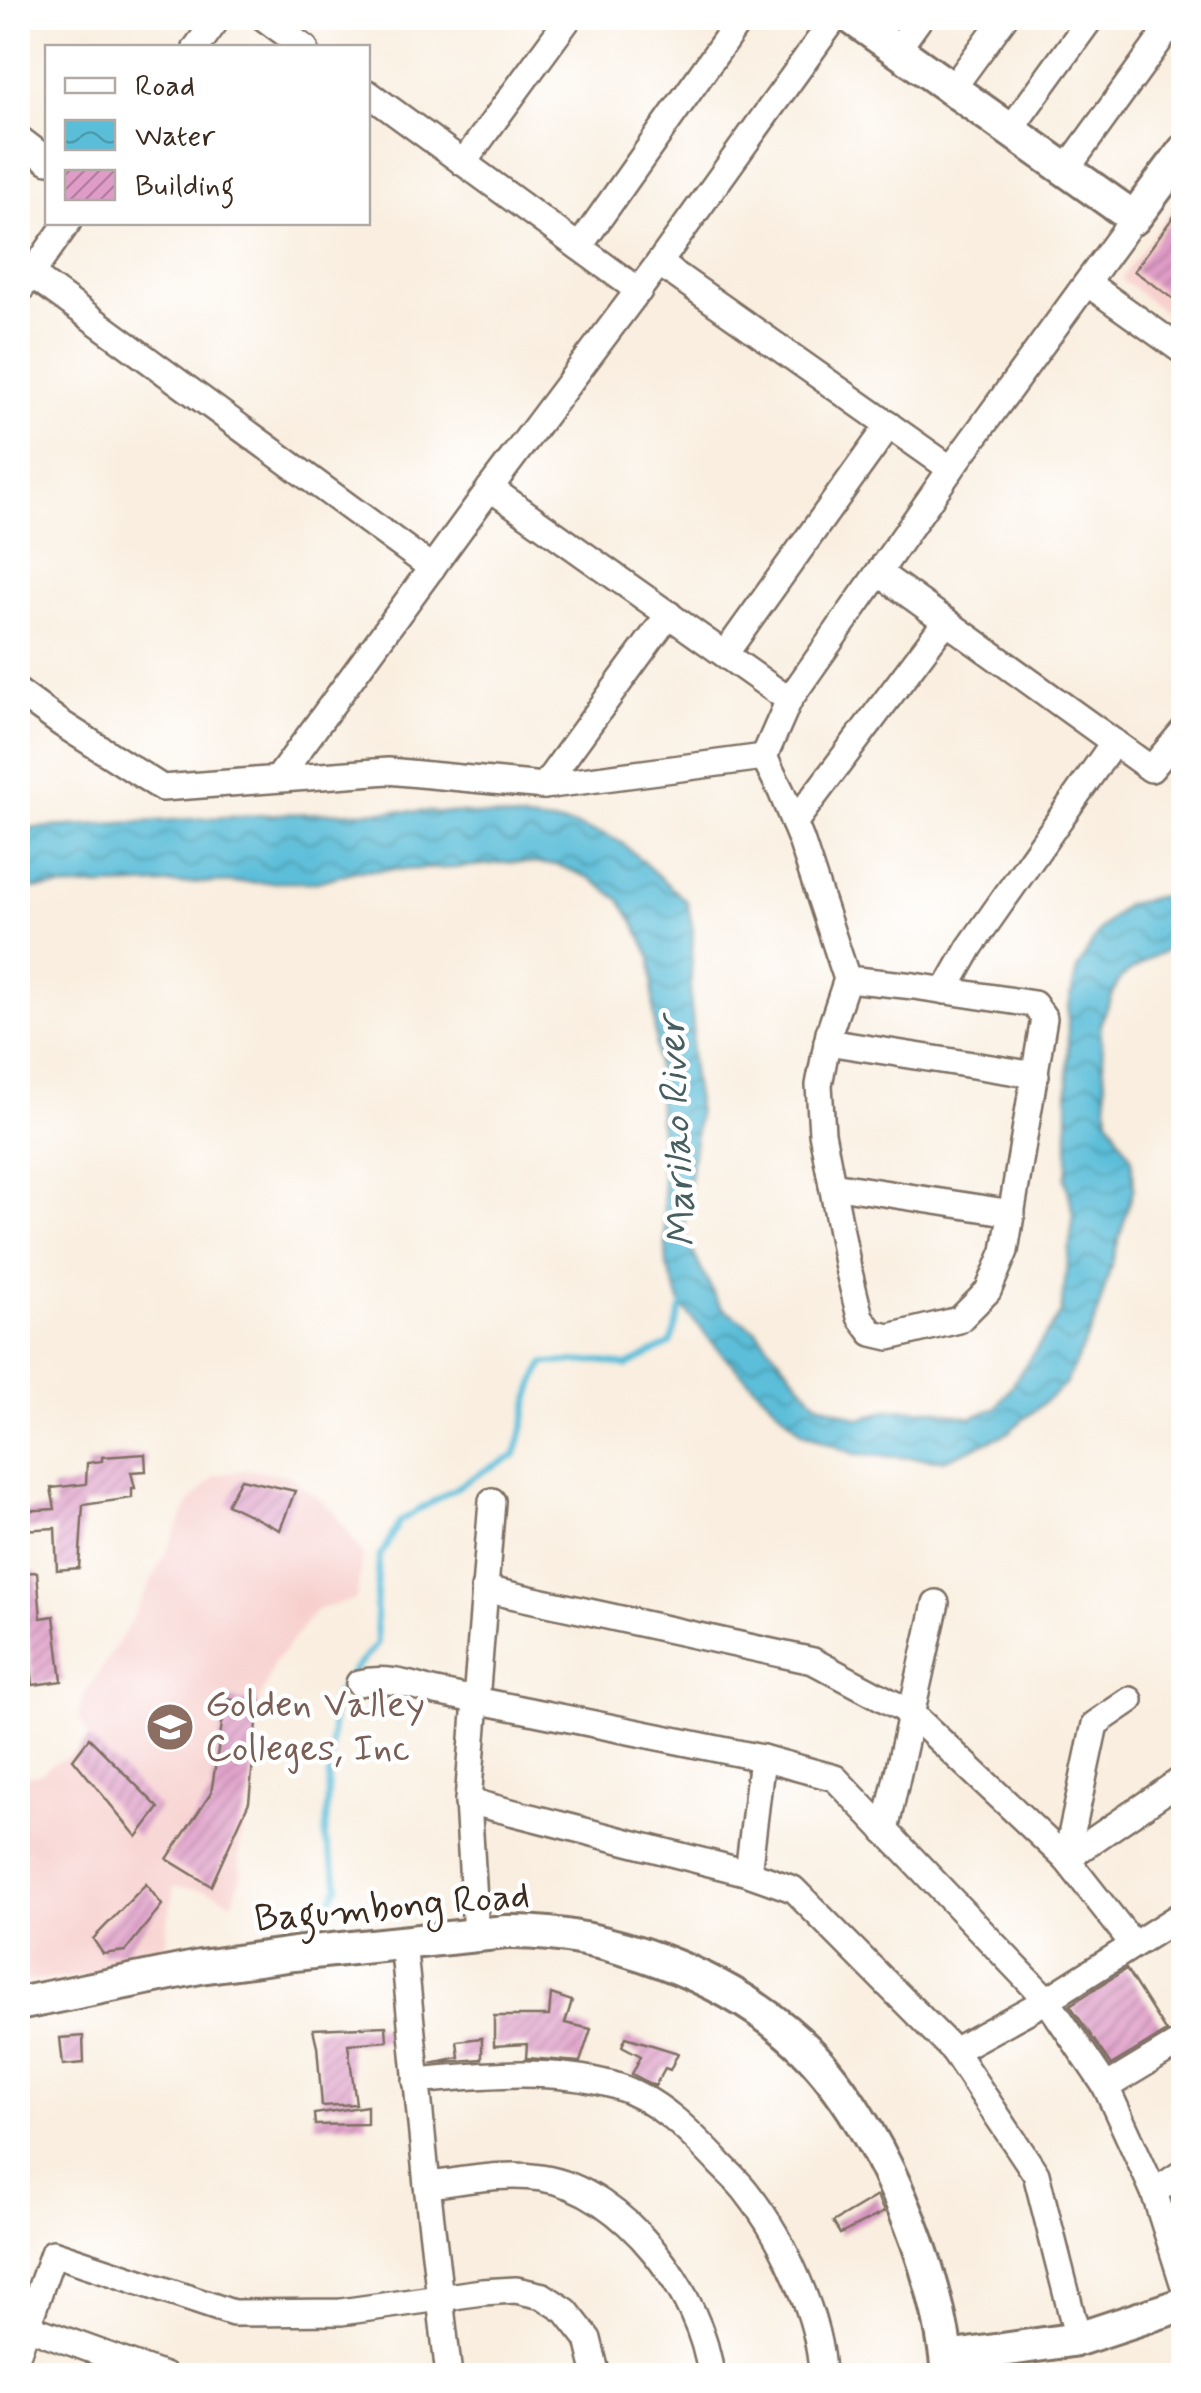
<svg xmlns="http://www.w3.org/2000/svg" width="1201" height="2393" viewBox="0 0 1201 2393" font-family="Mynerve,sans-serif">
<style>
.built{fill:#f7d0ce}
.water{fill:url(#water-waves);stroke:#4b747c;stroke-width:2.5}
.lines{fill:none;stroke-linecap:round;stroke-linejoin:round}
.stream{stroke:#5bbed9;stroke-width:6}
.building{fill:url(#building-hatch)}
.street-casing{stroke:#7e6f62;stroke-width:30}
.secondary-casing{stroke:#7e6f62;stroke-width:38}
.street{stroke:#fff;stroke-width:25}
.secondary{stroke:#fff;stroke-width:32}
.labels{text-anchor:middle;dominant-baseline:central;stroke-width:9;stroke-linejoin:round;paint-order:stroke}
.education-label{font-size:38px;fill:#785e54;stroke:#fff;text-anchor:start}
.street-label{font-size:38px;fill:#3b2a1e;stroke:#fff}
.water-label{font-size:40px;font-style:italic;fill:#465e5f;stroke:#fff}
</style>
<defs>
<pattern id="water-waves" width="16" height="10" patternUnits="userSpaceOnUse" patternTransform="scale(2.5)"><rect width="16" height="10" fill="#5bbed9"/><path d="M0 5q4-4 8 0t8 0" fill="none" stroke="#4c9baf"/></pattern>
<pattern id="building-hatch" width="6" height="6" patternUnits="userSpaceOnUse" patternTransform="scale(2.5)"><rect width="6" height="6" fill="#df9cc7"/><path d="M-1 1l2-2M0 6l6-6M5 7l2-2" fill="none" stroke="#b67fa1"/></pattern>
</defs>
<rect width="100%" height="100%" fill="#fff"/>
<filter id="ink" filterUnits="userSpaceOnUse"><feTurbulence type="fractalNoise" baseFrequency=".01" numOctaves="2"/><feDisplacementMap in="SourceGraphic" scale="20" xChannelSelector="R" yChannelSelector="G"/><feConvolveMatrix kernelMatrix="1 2 1 2 8 2 1 2 1" color-interpolation-filters="sRGB"/></filter>
<filter id="wash" filterUnits="userSpaceOnUse"><feTurbulence type="fractalNoise" baseFrequency=".0048" numOctaves="4" result="noise"/><feDisplacementMap in="SourceGraphic" scale="40" xChannelSelector="R" yChannelSelector="G"/><feGaussianBlur stdDeviation="2.25" result="paint"/><feColorMatrix in="noise" values="0 0 0 0 0 0 0 0 0 0 0 0 0 0 0 0 0 1.4 0 .05"/><feComposite in="paint" operator="in"/></filter>
<g filter="url(#wash)">
<rect width="100%" height="100%" fill="#f9eedf"/>
<g class="built">
<polygon points="1183,195 1183,327 1121,279"/>
<polygon points="247,1469 290,1476 333,1511 363,1556 356,1599 316,1610 274,1663 259,1703 254,1769 238,1858 242,1873 233,1902 207,1890 174,1886 167,1928 165,1969 18,1982 18,1778 42,1773 51,1764 77,1753 89,1738 78,1715 87,1691 124,1633 165,1555 189,1503 215,1476"/>
</g>
<polygon class="water" points="396,811 464,813 571,825 606,835 622,843 687,902 693,930 690,996 693,1025 691,1062 698,1114 690,1178 683,1206 686,1239 720,1306 756,1330 816,1402 860,1419 888,1410 932,1409 971,1418 997,1407 1061,1313 1074,1214 1065,1178 1068,1169 1068,1010 1077,970 1099,931 1125,905 1156,897 1183,894 1183,943 1152,957 1120,978 1100,1024 1108,1118 1132,1158 1134,1187 1095,1321 1065,1385 1006,1434 944,1460 855,1454 803,1433 724,1356 682,1306 667,1266 651,958 634,922 620,900 590,878 558,865 512,862 453,868 356,871 317,882 194,883 18,889 18,829 279,814"/>
<g class="lines">
<path class="stream" d="M303,1920L326,1910L339,1885L325,1839L334,1698L352,1672L377,1644L376,1610L379,1558L400,1521L489,1468L515,1456C528,1423 525,1393 545,1363L599,1361L627,1366L671,1343L682,1306"/>
</g>
<g id="blocks">
<g class="building">
<polygon points="1184,202 1184,306 1134,271"/>
<polygon points="145,1454 146,1471 131,1472 135,1488 132,1488 132,1498 83,1505 79,1568 57,1570 55,1528 21,1530 20,1511 55,1509 51,1488 86,1484 87,1463 102,1461 102,1457"/>
<polygon points="241,1479 295,1491 280,1530 227,1504"/>
<polygon points="37,1572 41,1618 54,1616 62,1681 33,1685 26,1622 23,1622 18,1573"/>
<polygon points="226,1699 259,1703 249,1802 211,1886 167,1859 211,1793"/>
<polygon points="89,1738 159,1808 137,1837 73,1759"/>
<polygon points="146,1884 162,1905 125,1951 103,1954 93,1939"/>
<polygon points="1126,1969 1166,2032 1111,2065 1070,2005"/>
<polygon points="551,1994 572,2001 565,2023 591,2029 580,2062 526,2058 527,2044 494,2046 494,2016 549,2016"/>
<polygon points="386,2026 387,2041 348,2044 356,2104 322,2106 317,2046 313,2029"/>
<polygon points="83,2036 84,2063 63,2065 60,2038"/>
<polygon points="626,2037 678,2053 670,2070 665,2068 655,2086 632,2074 641,2056 622,2046"/>
<polygon points="482,2038 482,2059 431,2063 459,2057 457,2041"/>
<polygon points="367,2106 367,2124 315,2125 314,2114"/>
<polygon points="877,2196 884,2212 840,2234 833,2222"/>
</g>
</g>
</g>
<g filter="url(#ink)">
<use href="#blocks" fill-opacity="0" stroke="#7e6f62" stroke-width="2.5"/>
<g class="lines">
<g class="street-casing">
<g id="street">
<polyline points="264,18 305,48"/>
<polyline points="196,48 218,18"/>
<polyline points="897,50 920,18"/>
<polyline points="952,89 1004,18"/>
<polyline points="368,93 639,291"/>
<polyline points="1010,130 1091,18"/>
<polyline points="18,138 48,161"/>
<polyline points="463,163 569,18"/>
<polyline points="1066,170 1176,18"/>
<polyline points="579,247 741,18"/>
<polyline points="659,263 951,469"/>
<polyline points="31,274 432,568"/>
<polyline points="1087,283 1184,352"/>
<polyline points="18,293 68,222"/>
<polyline points="490,488 789,700"/>
<polyline points="879,573 1151,769 1184,730"/>
<polyline points="725,654 889,425"/>
<polyline points="18,692 62,724 162,788 388,771 544,786 764,757"/>
<polyline points="764,757 781,791 801,840 847,979 829,1033 819,1085 822,1133 848,1268 860,1317 872,1333 889,1337 959,1320 988,1291 1005,1251 1044,1018 1034,1004 914,986 847,979"/>
<polyline points="764,757 789,700 951,469 1134,218"/>
<polyline points="279,777 490,488 659,263 835,18"/>
<polyline points="544,786 669,614"/>
<polyline points="794,823 946,621"/>
<polyline points="945,991 970,947 1114,742"/>
<polyline points="827,1042 1036,1075"/>
<polyline points="832,1185 1012,1213"/>
<polyline points="484,1589 813,1661 911,1713 1066,1859 1133,1944"/>
<path d="M359,1683C386,1676 410,1685 436,1692L762,1758L835,1778L1047,2000L1106,2087L1154,2192L1184,2286"/>
<polyline points="468,1801 748,1873 793,1889 954,2051 1036,2174 1078,2339"/>
<polyline points="885,1831 936,1603"/>
<polyline points="1066,1859 1095,1724 1130,1700"/>
<polyline points="1066,1859 1184,1778"/>
<polyline points="748,1873 762,1758"/>
<polyline points="476,1934 468,1801 492,1501"/>
<polyline points="403,1942 427,2185 449,2376"/>
<polyline points="954,2051 1047,2000 1184,1913"/>
<path d="M416,2081C481,2075 549,2067 613,2085C658,2098 691,2133 722,2166C731,2175 741,2184 748,2194C783,2238 821,2319 822,2376"/>
<polyline points="1106,2087 1184,2040"/>
<path d="M427,2185C464,2181 503,2172 541,2178C624,2190 702,2295 711,2376"/>
<polyline points="1154,2192 1184,2172"/>
<polyline points="18,2323 164,2376"/>
<polyline points="18,2352 53,2253 233,2313 341,2312 482,2292 516,2290 543,2296 566,2311 588,2339 597,2376"/>
</g>
</g>
<g class="secondary-casing">
<g id="secondary">
<polyline points="852,18 1134,218 1184,151"/>
<path d="M18,2004L200,1967L294,1954L506,1932C604,1930 726,1975 798,2042C876,2113 941,2272 948,2376"/>
<polyline points="947,2358 1078,2339 1184,2304"/>
</g>
</g>
<use href="#street" class="street"/>
<use href="#secondary" class="secondary"/>
</g>
</g>
<defs>
<g id="school-disc" transform="scale(2.5)"><circle r="9.5" fill="#8d6e63" stroke="#fff"/><path d="M0-5L7-2L0 1L-7-2ZM-4 1L0 2.5L4 1V4Q0 6-4 4Z" fill="#fff"/></g>
</defs>
<g fill-rule="evenodd">
<use href="#school-disc" x="170" y="1727"/>
</g>
<g class="labels">
<g class="education-label">
<text x="205" y="1705">Golden Valley<tspan x="205" dy="44">Colleges, Inc</tspan></text>
</g>
<g class="street-label">
<text transform="translate(392 1908) rotate(-5)">Bagumbong Road</text>
</g>
<g class="water-label">
<text transform="translate(678 1132) rotate(-93)">Marilao River</text>
</g>
</g>
<rect width="1201" height="2393" fill="none" stroke="#fff" stroke-width="60"/>
<rect x="45" y="45" width="325" height="180" fill="#ffffff" stroke="#b1aaa5" stroke-width="2.5"/>
<rect x="65" y="78" width="50" height="15" fill="#ffffff" stroke="#b1aaa5" stroke-width="2.5"/>
<text x="135" y="95" font-size="30" fill="#3b2a1e">Road</text>
<rect x="65" y="120" width="50" height="30" fill="url(#water-waves)" stroke="#b1aaa5" stroke-width="2.5"/>
<text x="135" y="145" font-size="30" fill="#3b2a1e">Water</text>
<rect x="65" y="170" width="50" height="30" fill="url(#building-hatch)" stroke="#b1aaa5" stroke-width="2.5"/>
<text x="135" y="195" font-size="30" fill="#3b2a1e">Building</text>
</svg>
